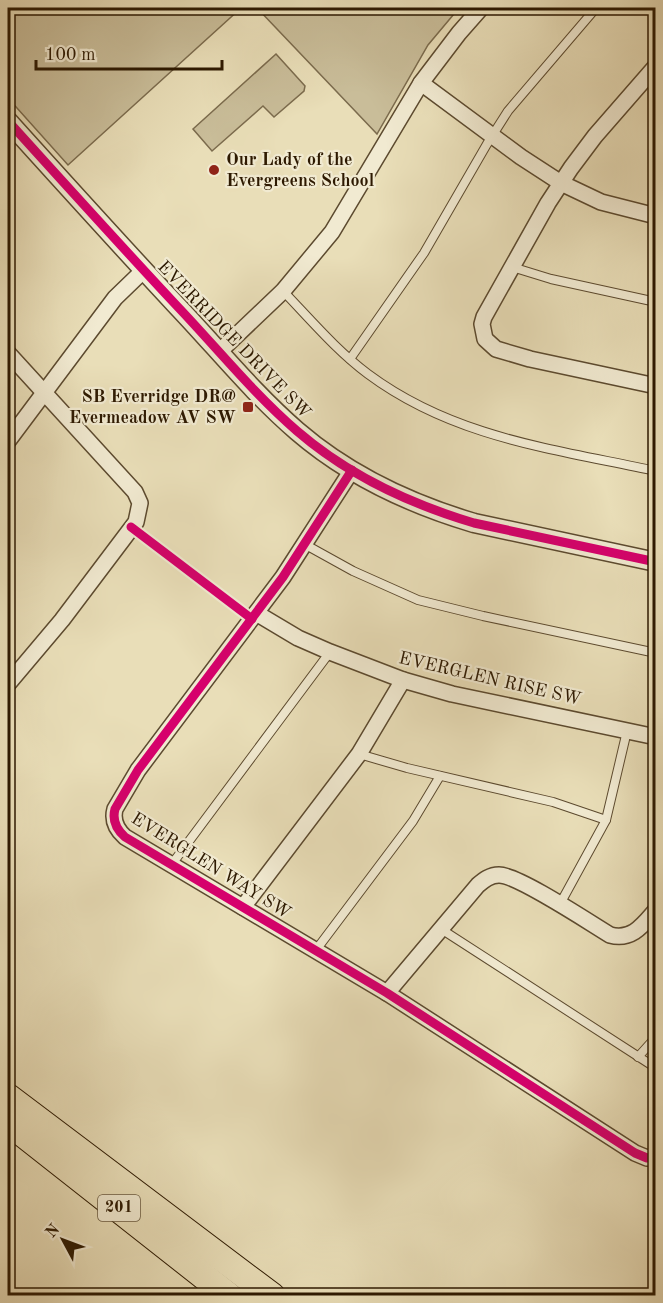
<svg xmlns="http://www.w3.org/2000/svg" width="663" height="1303" viewBox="0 0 663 1303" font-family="'Old Standard TT',serif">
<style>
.green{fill:#c9bd99;stroke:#7b6b4d;stroke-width:1.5}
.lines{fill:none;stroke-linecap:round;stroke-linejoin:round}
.service-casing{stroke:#5c4a2f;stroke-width:10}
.minor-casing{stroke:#5c4a2f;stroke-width:18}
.tertiary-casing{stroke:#5c4a2f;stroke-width:21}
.motorway-casing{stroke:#2d1901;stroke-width:28}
.service{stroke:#f1ead1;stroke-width:8}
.minor{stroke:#f1ead1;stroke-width:15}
.tertiary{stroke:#f1ead1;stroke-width:18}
.motorway{stroke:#e9deb8;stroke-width:26}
.cycleway-casing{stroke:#f1ead1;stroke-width:13}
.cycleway{stroke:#d6006c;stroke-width:9}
.poi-dot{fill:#8f2418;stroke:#f1ead1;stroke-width:2}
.labels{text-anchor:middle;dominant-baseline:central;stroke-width:4.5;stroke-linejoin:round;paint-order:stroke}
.shield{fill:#f1ead1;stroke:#68583f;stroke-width:1.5}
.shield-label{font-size:16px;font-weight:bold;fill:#2d1901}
.poi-label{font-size:18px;font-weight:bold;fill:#2d1901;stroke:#f1ead1;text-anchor:start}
.street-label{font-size:18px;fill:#2d1901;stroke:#f1ead1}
</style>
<rect width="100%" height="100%" fill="#e9deb8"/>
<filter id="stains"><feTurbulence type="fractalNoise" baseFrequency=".00333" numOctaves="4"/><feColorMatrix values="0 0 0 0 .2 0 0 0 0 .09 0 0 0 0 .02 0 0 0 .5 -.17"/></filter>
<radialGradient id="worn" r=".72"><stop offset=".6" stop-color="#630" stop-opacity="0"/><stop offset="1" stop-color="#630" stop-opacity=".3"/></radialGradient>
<g class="green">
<polygon points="8,8 241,8 68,165 8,98"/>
<polygon points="257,8 459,8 428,45 377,134"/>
<polygon points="276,54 305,86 304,91 274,117 263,106 212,151 193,129"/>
</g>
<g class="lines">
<g class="service-casing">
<g id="service">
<polyline points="512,267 551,279 656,302"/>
<path d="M283,291C311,320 336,350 368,374C454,438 554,449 656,471"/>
<polyline points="350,359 424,253 487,144 508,111 596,8"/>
<polyline points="306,545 353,571 418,600 483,616 656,653"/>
<polyline points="359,754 407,768 553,802 606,820"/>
<polyline points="172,864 330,652"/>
<polyline points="560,904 606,820 627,731"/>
<polyline points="441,929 656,1068"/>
<polyline points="316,950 413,821 440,776"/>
<polyline points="638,1057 656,1037"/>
</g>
</g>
<g class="minor-casing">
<g id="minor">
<polyline points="656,66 595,136 571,168 548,203 484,317 482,324 485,339 496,349 530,359 656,386"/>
<polyline points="421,83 521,157 561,183 601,202 656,216"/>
<polyline points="219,352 283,291 332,232 421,83 459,33 481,8"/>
<polyline points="8,353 135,492 140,503 136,522 62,620 8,684"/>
<polyline points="8,441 115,298 144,270"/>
<path d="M352,470L283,577L138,770L115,809C112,820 116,829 125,837L387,993L635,1153L647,1158L656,1157"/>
<polyline points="256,613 298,638 330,652 403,680 452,694 656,737"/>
<polyline points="243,907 359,754 403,680"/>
<path d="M387,993L478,885C484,880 490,875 499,875C518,875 590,923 610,935C632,941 643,925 656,910"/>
</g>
</g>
<g class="tertiary-casing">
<path id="tertiary" d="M8,121C64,183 120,245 177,306C217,348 253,393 297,431C348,475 410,504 474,523L656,562"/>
</g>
<g class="motorway-casing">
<g id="motorway">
<polyline points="8,1097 272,1296"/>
<polyline points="8,1122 229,1296"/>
</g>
</g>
<use href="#service" class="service"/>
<use href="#minor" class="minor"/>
<use href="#tertiary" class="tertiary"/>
<use href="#motorway" class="motorway"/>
<g class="cycleway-casing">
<g id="cycleway">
<path d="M8,121C64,183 120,245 177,306C217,348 253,393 297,431C348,475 410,504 474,523L656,562"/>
<path d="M352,470L283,577L138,770L115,809C112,820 116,829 125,837L387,993L635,1153L647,1158L656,1157"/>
<polyline points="131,527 252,619"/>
</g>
</g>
<use href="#cycleway" class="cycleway"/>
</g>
<g class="poi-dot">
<circle cx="214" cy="170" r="6"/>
<rect x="242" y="401" width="12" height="12" rx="3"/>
</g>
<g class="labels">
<rect class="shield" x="98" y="1195" width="42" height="26" rx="4.5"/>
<g class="shield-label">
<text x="119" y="1208">201</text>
</g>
<g class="poi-label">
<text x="226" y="160">Our Lady of the<tspan x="226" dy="21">Evergreens School</tspan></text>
<text x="236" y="397" text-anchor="end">SB Everridge DR@<tspan x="236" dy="21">Evermeadow AV SW</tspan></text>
</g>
<g class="street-label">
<text transform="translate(234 340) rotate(46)">EVERRIDGE DRIVE SW</text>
<text transform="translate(490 679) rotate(13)">EVERGLEN RISE SW</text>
<text transform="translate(211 866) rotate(32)">EVERGLEN WAY SW</text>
</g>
</g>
<rect width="663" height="1303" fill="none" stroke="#e9deb8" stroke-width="30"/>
<rect x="9" y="9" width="645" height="1285" fill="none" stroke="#2d1901" stroke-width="3"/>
<rect x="15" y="15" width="633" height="1273" fill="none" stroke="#2d1901" stroke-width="1.5"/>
<g transform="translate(63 1240) rotate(311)" stroke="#f1ead1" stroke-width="4.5" paint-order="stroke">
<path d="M0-4.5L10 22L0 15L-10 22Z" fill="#2d1901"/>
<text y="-9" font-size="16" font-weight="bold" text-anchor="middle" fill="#2d1901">N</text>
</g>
<path d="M36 60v9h186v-9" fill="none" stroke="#2d1901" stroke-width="3"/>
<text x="45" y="60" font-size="18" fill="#2d1901" stroke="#f1ead1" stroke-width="4.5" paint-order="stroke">100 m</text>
<rect width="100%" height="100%" filter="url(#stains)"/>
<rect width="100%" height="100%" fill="url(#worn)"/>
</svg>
